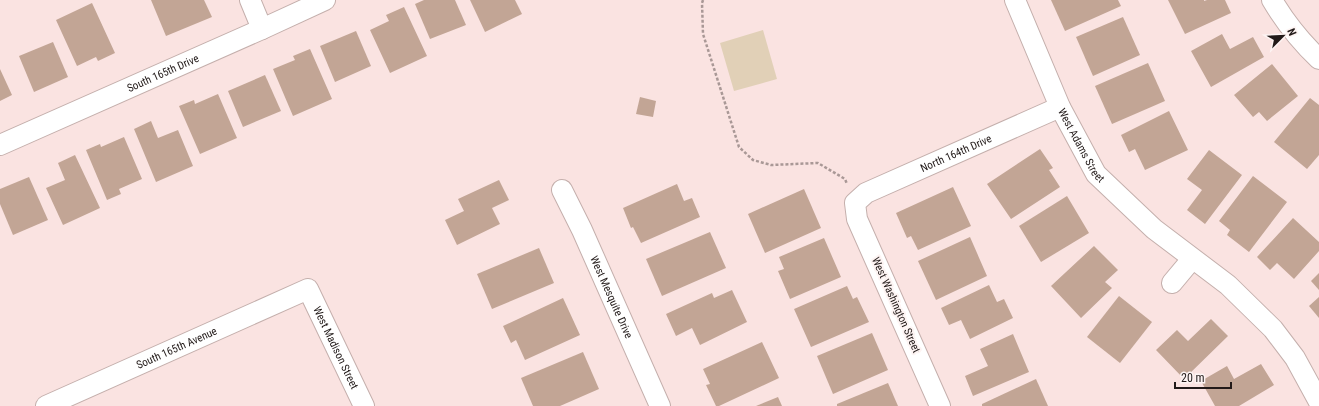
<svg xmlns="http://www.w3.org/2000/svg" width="1319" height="406" viewBox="0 0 1319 406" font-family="'Roboto Condensed',sans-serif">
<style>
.green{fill:#e1d0b7}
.building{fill:#c2a595}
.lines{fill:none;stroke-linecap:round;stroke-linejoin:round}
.minor-casing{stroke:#c4afac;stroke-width:22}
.path{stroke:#a99896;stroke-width:2.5;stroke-dasharray:3 2;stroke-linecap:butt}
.minor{stroke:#fff;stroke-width:20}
.labels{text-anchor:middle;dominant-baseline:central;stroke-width:4;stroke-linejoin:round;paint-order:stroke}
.street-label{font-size:11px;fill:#221a19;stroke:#fdf4f3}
</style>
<rect width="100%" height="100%" fill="#fae3e1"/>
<polygon class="green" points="763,30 777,79 734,91 720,43"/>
<g class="building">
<polygon points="151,0 204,0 212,17 166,36"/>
<polygon points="424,0 455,0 466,25 430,39 415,4"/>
<polygon points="470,0 515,0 522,14 485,32"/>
<polygon points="1051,0 1118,0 1121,6 1065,31"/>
<polygon points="1168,0 1204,0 1204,1 1207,0 1225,0 1231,13 1185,34"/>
<polygon points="92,3 115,53 98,61 96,57 77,66 56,20"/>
<polygon points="404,7 427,56 390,73 370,30 389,21 386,15"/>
<polygon points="1123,17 1140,55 1093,76 1076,37"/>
<polygon points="356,31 371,66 335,82 320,46"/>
<polygon points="1222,34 1230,49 1253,37 1264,57 1211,87 1191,51"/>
<polygon points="53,42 68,77 34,92 19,56"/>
<polygon points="310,49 332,99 293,116 273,69 295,60 293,56"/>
<polygon points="1148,63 1165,101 1112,124 1095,86"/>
<polygon points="1272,64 1298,96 1267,121 1259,112 1253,117 1234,95"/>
<polygon points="0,69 12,95 0,101"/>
<polygon points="265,75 281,111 243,127 228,91"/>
<polygon points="218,94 237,138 200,154 179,106 194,100 195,104"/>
<polygon points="640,97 656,101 653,117 636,114"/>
<polygon points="1310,98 1319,105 1319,155 1307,169 1274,142"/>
<polygon points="1169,111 1188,150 1145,170 1135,149 1129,152 1121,135"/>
<polygon points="151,121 158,138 178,130 193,166 156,182 134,129"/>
<polygon points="124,137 142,179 119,189 121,194 107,200 86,150 100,144 101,147"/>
<polygon points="1040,149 1053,168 1049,170 1060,187 1011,219 987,184"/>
<polygon points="1209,150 1242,175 1205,224 1187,210 1202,190 1187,179"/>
<polygon points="75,155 100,208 63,225 46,188 65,180 58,163"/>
<polygon points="1253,176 1287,202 1249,252 1227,235 1230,230 1219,221"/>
<polygon points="29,177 48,220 13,235 0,204 0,189"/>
<polygon points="499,180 509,200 492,208 500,224 457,245 445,220 464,211 458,199"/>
<polygon points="677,184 684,201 692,198 700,217 641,243 633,227 631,228 623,208"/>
<polygon points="953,187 971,226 918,250 911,236 907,238 896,213"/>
<polygon points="804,189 821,228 765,253 748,214"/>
<polygon points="1067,196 1089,233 1041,262 1019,226"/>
<polygon points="1293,218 1319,242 1319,251 1294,279 1277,263 1270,270 1257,257"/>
<polygon points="710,232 726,268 662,296 646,259"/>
<polygon points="970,237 987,276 936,300 918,261"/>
<polygon points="824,238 841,277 790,299 778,271 784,269 779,257"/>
<polygon points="1094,246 1118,270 1105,282 1112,288 1081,318 1051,286"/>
<polygon points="539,248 554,283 492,309 477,274"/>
<polygon points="1319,273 1319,290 1311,281"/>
<polygon points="989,285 997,302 1004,299 1013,318 970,339 961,320 949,325 941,308"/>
<polygon points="847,286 853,299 857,297 869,322 811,347 794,309"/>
<polygon points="732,290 747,322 700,345 692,328 676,336 666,314 712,293 714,298"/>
<polygon points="1119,296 1152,322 1120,363 1087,337"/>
<polygon points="1319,297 1319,318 1309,306"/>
<polygon points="563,298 580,335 525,360 516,340 511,343 503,326"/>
<polygon points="1211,319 1228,336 1184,379 1156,350 1177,330 1188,341"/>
<polygon points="872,333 888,370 833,394 817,356"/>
<polygon points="1013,334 1029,372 973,396 965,376 988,366 980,349"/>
<polygon points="762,342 779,378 719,406 716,406 706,385 710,384 703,369"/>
<polygon points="583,352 599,389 560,406 533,406 521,378"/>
<polygon points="1261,364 1274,385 1239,406 1215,406 1201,381 1227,366 1234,379"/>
<polygon points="1036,379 1048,406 982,406 982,404"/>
<polygon points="888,383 898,406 837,406 837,404"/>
<polygon points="778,397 782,406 756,406"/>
</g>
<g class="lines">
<g class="minor-casing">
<g id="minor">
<polyline points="250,0 262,29"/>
<path id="s1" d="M1015,0L1060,107L1096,174L1154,229L1228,285L1273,329L1295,358L1319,402"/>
<path d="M1272,0C1285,22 1300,41 1319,59"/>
<path id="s2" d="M0,145L262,29L325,0"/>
<path id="s3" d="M562,190L582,230L660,406"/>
<polyline points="1172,283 1192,259"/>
<path id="s4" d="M46,406L308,289L364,406"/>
<path id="s5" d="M940,406L857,219L855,203L866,193L1060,107"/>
</g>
</g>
<polyline class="path" points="703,0 702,3 703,34 739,147 753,160 771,165 818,163 845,179 847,184"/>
<use href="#minor" class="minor"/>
</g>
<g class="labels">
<g class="street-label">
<text stroke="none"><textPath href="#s2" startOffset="178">South 165th Drive</textPath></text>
<text stroke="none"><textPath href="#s1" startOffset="160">West Adams Street</textPath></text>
<text stroke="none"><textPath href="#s5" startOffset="334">North 164th Drive</textPath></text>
<text stroke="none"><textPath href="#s3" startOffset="118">West Mesquite Drive</textPath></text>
<text transform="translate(896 305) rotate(66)">West Washington Street</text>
<text stroke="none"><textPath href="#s4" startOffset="143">South 165th Avenue</textPath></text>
<text stroke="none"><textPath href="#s4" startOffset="352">West Madison Street</textPath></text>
</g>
</g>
<g transform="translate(1283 36) rotate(66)" stroke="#fdf4f3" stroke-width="3" paint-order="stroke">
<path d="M0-3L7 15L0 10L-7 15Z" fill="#221a19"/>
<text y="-6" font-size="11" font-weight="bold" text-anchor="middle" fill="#221a19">N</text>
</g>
<path d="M1175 382v6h56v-6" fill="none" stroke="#221a19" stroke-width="2"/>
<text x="1181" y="382" font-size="12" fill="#221a19" stroke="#fdf4f3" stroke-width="3" paint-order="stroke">20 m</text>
</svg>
